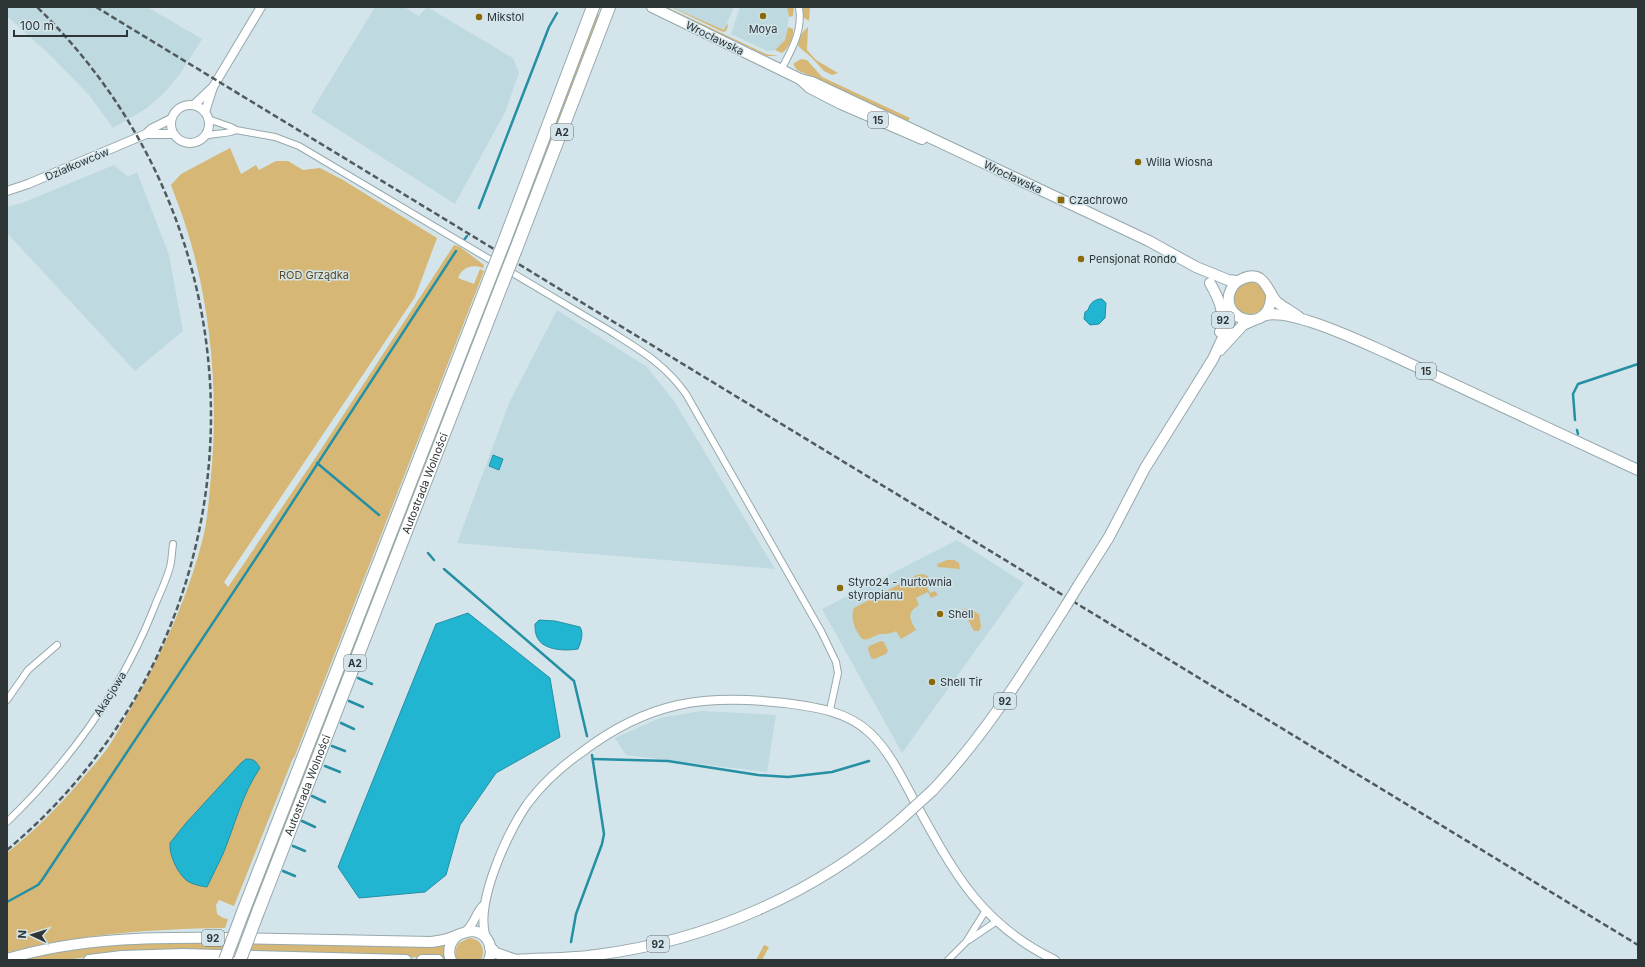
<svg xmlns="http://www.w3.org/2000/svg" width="1645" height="967" viewBox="0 0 1645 967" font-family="Inter,sans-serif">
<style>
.built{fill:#bed9e0}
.green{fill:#d6b775}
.water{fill:#21b5d1;stroke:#258fa3}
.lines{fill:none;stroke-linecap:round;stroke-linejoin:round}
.stream{stroke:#258fa3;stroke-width:2.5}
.minor-casing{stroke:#96a8ac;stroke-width:8}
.tertiary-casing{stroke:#96a8ac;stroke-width:10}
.primary-casing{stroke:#96a8ac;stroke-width:12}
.motorway-casing{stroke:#96a8ac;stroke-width:14}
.minor{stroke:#fff;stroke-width:6}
.tertiary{stroke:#fff;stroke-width:8}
.primary{stroke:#fff;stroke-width:10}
.motorway{stroke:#fff;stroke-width:12}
.rail{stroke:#505a5d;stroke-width:2.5;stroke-dasharray:6 3;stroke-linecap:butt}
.primary-bridge-casing{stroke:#96a8ac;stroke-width:12;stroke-linecap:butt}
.motorway-bridge-casing{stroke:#96a8ac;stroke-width:14;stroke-linecap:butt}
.primary-bridge{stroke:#fff;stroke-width:10}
.motorway-bridge{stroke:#fff;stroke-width:12}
.poi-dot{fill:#8b6909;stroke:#d3e5ea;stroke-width:1.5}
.labels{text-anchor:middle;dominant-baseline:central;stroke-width:3;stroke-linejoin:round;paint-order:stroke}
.shield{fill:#d3e5ea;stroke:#5f6a6d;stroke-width:1}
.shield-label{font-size:10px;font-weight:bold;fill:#2d3537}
.poi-label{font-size:11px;fill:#2d3537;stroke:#d3e5ea;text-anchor:start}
.street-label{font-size:11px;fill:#2d3537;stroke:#d3e5ea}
.park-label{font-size:11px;fill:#5d4b25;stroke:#d3e5ea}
</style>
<rect width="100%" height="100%" fill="#d3e5ea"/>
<g class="built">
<polygon points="7,7 147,7 202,39 180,74 164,93 147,108 113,128 89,95 50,55 7,16"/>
<polygon points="375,7 404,7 419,16 427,7 513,58 519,73 505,112 455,204 311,112"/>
<polygon points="674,7 734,7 724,30 673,8"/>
<polygon points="740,7 787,7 789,18 785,40 775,50 767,51 731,34"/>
<polygon points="114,165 128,177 137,172 169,255 183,331 135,371 7,233 7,207 22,203"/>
<polygon points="557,310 647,367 674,401 775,569 457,543 509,403"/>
<polygon points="957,540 1024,583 902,753 822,609"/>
<polygon points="701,711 776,715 767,772 626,755 615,738 660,718"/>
</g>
<g class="green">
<polygon points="663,7 666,7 766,54 778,56 767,56"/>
<polygon points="671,7 674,7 674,8 724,30 727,24 728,26 726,31 723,32 673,8"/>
<polygon points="787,7 794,7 793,16 789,17"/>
<polygon points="802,7 810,7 809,21 803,17"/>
<polygon points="597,14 601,16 511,246 509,245"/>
<path d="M788,27L793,29C794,38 789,48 782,53L775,50L785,40Z"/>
<polygon points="808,27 807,50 816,60 838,73 832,75 824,71 811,57 799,47 798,44 802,33"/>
<polygon points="801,59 807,60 822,77 910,118 908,121 797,70 793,64"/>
<path d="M230,148L241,174L256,165L259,170L276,161H288L303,170L320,168L343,180L437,238L415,297L224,582L228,587L314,460L454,245L460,247L484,265L483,268C473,264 462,267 458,278L474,284L480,269L484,271L294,758H293L234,906L219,900L216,905L217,914L223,918L228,919L225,928C150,929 79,934 7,953V853C36,830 64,801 88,772C95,764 103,755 109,746C119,730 128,712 138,695C166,645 189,593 203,538C208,518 209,496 211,476C219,395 211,304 186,227C182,213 176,199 171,185L181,174Z"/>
<polygon points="496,278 499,280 252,912 249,912"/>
<circle cx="1250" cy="298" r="16"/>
<polygon points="947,560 954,560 959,563 960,569 938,567 937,564"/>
<path d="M922,574L928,576L930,580L925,583L930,593L935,591L938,595L931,598L928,592L916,598L919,605C906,613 910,619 916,630L901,639L896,631C888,635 888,633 881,634C874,635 869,641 862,639C855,630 850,619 854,608L917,575Z"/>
<polygon points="962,609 970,609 979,614 981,626 979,631 974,631"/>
<polygon points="881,641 884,642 888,651 886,654 874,659 871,658 868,649 869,646"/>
<path d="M469,938C481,939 486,949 481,960H457C454,954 455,949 459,943Z"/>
<polygon points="218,940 444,945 444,958 315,955 93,956 66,960 14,960 92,945"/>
<polygon points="764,945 769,947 762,960 756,960"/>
</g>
<g class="water">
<path d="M1099,299H1102L1106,303L1105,318L1099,324L1090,325L1084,319L1085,312L1088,310C1090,304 1092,301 1099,299Z"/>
<polygon points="493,455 503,459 499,470 489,466"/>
<polygon points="468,613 550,678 560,737 496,773 460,825 446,875 425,892 359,898 338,867 436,624"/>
<path d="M539,620L555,621L580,627C584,633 581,642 578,649C566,651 543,651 537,637C535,633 535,628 535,624Z"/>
<path d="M246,759C254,759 256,761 260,768C242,794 235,825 223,854C218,865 212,876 207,887C200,886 191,884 186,880C177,872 169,855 170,843L186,823L241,763Z"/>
</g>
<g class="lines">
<g class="stream">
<polyline points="479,208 549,27 557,13"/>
<polyline points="464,240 467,236"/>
<polyline points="1575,420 1573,394 1578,384 1638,364"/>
<polyline points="1577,430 1578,434"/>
<polyline points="317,463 379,515"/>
<polyline points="428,553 434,560"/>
<polyline points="444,569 574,681 587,736"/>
<polyline points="358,678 372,684"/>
<polyline points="349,701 363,707"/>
<polyline points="341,723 354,729"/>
<polyline points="332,746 345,751"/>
<polyline points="593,759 668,761 758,775 788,777 832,772 869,761"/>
<polyline points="325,766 340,772"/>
<polyline points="312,796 325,802"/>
<polyline points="302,821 315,827"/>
<polyline points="293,846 305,851"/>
<polyline points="283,871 295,876"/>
<polyline points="7,902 38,885 42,880 260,552 456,251"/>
<polyline points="571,942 576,914 602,844 604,834 592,755"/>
</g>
<g class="minor-casing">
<g id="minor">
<path d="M781,70C792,49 803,31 799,7"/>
<path d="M208,119L231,127L236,130L275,137L299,146L610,331C640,350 665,364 686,394L821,631L836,662L838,673L830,710"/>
<path d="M206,136C216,132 226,135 236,130"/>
<polyline points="7,700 28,670 57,645"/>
<path d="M7,822C70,761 122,689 154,608C159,594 169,576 171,562C172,556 172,550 173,544"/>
<polyline points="969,940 997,921"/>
<polyline points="948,960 966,942 986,910"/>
</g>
</g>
<g class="tertiary-casing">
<g id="tertiary">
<circle cx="190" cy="124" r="19"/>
<polyline points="194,105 213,87 261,7"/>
<polyline points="205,112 213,87"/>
<polyline points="146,134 173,134"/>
<polyline points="7,191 28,184 146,134 151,129 171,119"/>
<path d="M466,931C475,924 475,913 484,905"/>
<path d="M486,938C474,904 508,831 528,803C543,783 562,766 582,752C649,701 704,694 785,703C815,707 847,711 870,733C890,752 902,778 915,802C953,871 980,924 1055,960"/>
</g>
</g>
<g class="primary-casing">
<g id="primary">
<polyline points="652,7 800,79 812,82 1149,241 1196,267 1228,280 1237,281"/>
<polyline points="800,79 810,88 841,104 922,139"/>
<path d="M1210,283C1219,299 1226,313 1220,332"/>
<path d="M1271,293C1273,333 1224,324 1229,295C1231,287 1235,282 1242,279C1266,268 1267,294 1278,303C1285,308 1292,312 1299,317"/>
<path d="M1263,316C1287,306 1362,342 1387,353L1638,470"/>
<polyline points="1220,350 1243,325 1254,320"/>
<polyline points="1078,586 1109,537 1145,468 1213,359 1230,322 1232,313 1230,307"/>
<path d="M933,790C986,734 1026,669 1067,604"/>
<polyline points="490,947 496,953 516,960"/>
<path d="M7,959C80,937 157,937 233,938C299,939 365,941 431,942C436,941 441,941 447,939C460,935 475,924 487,939C491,945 492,953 489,960"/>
<polyline points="89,960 122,956 183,954 406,960"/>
<polyline points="422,960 438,960"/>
<path d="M451,960C447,951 450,941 458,935"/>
<path d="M515,960C542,958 569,959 596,955C707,941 814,894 899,821"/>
</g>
</g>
<g class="motorway-casing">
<g id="motorway">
<polyline points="504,242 593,7"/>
<polyline points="516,249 609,7"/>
<polyline points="243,912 491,275"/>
<path id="s1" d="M258,912L503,282"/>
</g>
</g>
<use href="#minor" class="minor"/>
<use href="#tertiary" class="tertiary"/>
<use href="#primary" class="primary"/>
<use href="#motorway" class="motorway"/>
<g class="rail">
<polyline points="96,7 1638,945"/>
<path d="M7,850C267,632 280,243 37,7"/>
</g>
<g class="primary-bridge-casing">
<g id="primary-bridge">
<polyline points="1067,604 1078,586"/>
<polyline points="899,821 933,790"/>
</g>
</g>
<g class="motorway-bridge-casing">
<g id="motorway-bridge">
<polyline points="491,275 504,242"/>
<polyline points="503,282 516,249"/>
<polyline points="225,960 243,912"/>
<polyline points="240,960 258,912"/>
</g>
</g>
<use href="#primary-bridge" class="primary-bridge"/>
<use href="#motorway-bridge" class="motorway-bridge"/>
</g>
<g class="poi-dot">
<circle cx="763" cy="16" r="4"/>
<circle cx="479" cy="17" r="4"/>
<circle cx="1138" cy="162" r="4"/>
<rect x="1057" y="196" width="8" height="8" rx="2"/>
<circle cx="1081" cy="259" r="4"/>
<circle cx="840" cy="588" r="4"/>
<circle cx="940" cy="614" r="4"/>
<circle cx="932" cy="682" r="4"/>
</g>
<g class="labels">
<g class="shield">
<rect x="868" y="112" width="20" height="16" rx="3"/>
<rect x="551" y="124" width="22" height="16" rx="3"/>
<rect x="1212" y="312" width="22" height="16" rx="3"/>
<rect x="1416" y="363" width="20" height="16" rx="3"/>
<rect x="344" y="655" width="22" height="16" rx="3"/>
<rect x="994" y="693" width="22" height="16" rx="3"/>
<rect x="202" y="930" width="22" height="16" rx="3"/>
<rect x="647" y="936" width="22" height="16" rx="3"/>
</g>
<g class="shield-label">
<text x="878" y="120">15</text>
<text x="562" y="132">A2</text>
<text x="1223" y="320">92</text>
<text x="1426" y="371">15</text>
<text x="355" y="663">A2</text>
<text x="1005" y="701">92</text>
<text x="213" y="938">92</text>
<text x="658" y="944">92</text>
</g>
<g class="poi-label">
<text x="487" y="17">Mikstol</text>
<text x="763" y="29" text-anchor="middle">Moya</text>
<text x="1146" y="162">Willa Wiosna</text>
<text x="1069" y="200">Czachrowo</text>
<text x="1089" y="259">Pensjonat Rondo</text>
<text x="848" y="582">Styro24 - hurtownia<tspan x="848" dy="13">styropianu</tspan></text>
<text x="948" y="614">Shell</text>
<text x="940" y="682">Shell Tir</text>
</g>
<g class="street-label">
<text transform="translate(715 38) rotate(26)">Wrocławska</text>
<text transform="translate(77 164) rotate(-23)">Działkowców</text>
<text transform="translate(1013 177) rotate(25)">Wrocławska</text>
<text stroke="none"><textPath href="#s1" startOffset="460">Autostrada Wolności</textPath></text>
<text transform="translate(110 694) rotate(-58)">Akacjowa</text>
<text stroke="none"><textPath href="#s1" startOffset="136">Autostrada Wolności</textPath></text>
</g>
<g class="park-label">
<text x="314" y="275">ROD Grządka</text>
</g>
</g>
<rect width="1645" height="967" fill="none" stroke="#2d3537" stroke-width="16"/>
<g transform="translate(32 935) rotate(274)" stroke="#d3e5ea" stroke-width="3" paint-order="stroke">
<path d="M0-3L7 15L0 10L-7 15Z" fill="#2d3537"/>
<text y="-6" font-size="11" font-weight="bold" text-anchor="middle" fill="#2d3537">N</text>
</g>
<path d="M14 30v6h113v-6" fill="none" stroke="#2d3537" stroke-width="2"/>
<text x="20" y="30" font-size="12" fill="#2d3537" stroke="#d3e5ea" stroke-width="3" paint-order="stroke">100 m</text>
</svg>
